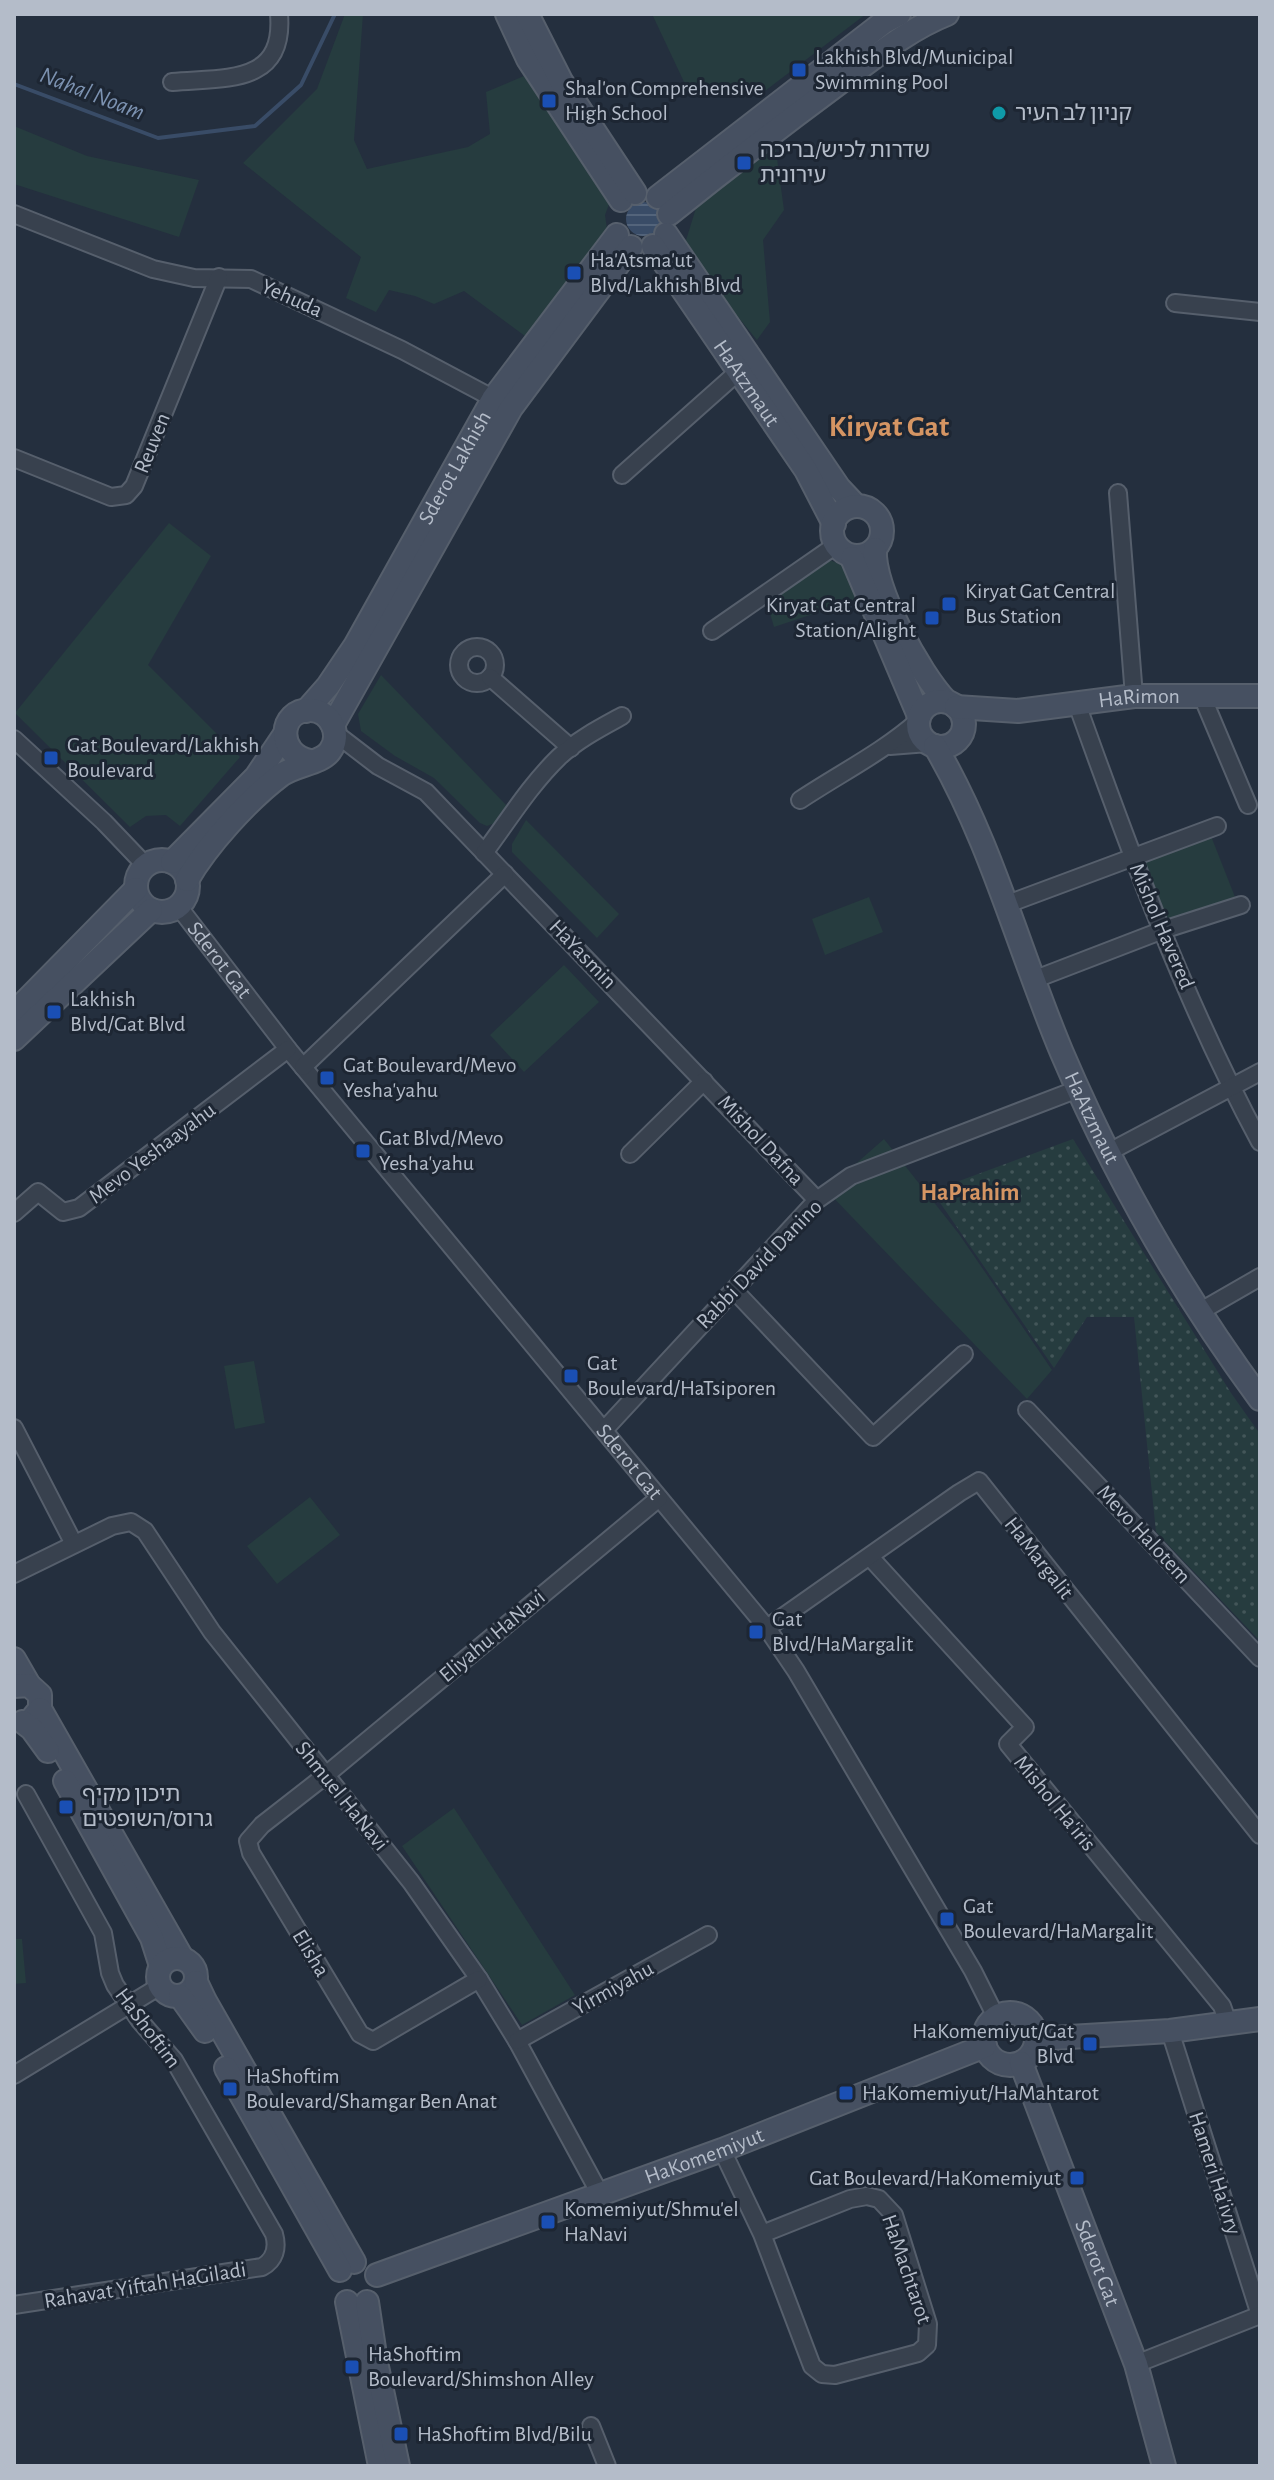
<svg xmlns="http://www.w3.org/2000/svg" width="1274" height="2480" viewBox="0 0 1274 2480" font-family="'Alegreya Sans','Noto Sans Hebrew',sans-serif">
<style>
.grass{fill:url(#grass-dots)}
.park{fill:#263c3f}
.water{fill:url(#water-rules)}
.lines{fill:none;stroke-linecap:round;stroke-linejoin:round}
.stream{stroke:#394c67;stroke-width:4}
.street-casing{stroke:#565f6c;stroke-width:20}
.secondary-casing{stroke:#565f6c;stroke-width:26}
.street{stroke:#38414e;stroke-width:16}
.secondary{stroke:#465061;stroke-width:22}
.transit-dot{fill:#1a4fb4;stroke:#1d2633;stroke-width:3}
.culture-dot{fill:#0f9aa8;stroke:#1d2633;stroke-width:3}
.labels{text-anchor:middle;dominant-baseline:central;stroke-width:6;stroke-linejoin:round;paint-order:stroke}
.poi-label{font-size:22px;fill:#b4bcc9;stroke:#1d2633;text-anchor:start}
.street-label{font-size:22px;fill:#b4bcc9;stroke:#1d2633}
.water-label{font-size:24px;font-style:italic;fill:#7c92b1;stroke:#1d2633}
.neighbourhood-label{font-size:24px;font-weight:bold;fill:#d59563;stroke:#1d2633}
.district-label{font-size:30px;font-weight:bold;fill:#d59563;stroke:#1d2633}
</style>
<defs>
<pattern id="grass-dots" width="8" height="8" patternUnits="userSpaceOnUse" patternTransform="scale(2)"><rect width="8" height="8" fill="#263c3f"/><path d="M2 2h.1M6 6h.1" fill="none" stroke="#435659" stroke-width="1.8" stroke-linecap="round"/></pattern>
<pattern id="water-rules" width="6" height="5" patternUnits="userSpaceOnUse" patternTransform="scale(2)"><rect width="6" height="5" fill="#394c67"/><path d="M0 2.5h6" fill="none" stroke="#53647b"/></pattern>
</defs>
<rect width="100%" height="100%" fill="#242f3e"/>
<polygon class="grass" points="1073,1139 1231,1393 1260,1434 1260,1641 1156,1532 1134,1317 1087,1317 1054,1368 932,1191"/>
<g class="park">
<polygon points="345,14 363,14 354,140 367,169 468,147 490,134 486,92 524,76 611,199 605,215 608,236 529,339 464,291 434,304 415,296 389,290 376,312 346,298 361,257 243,163 317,89"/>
<polygon points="652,14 866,14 761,94 685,84"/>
<polygon points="14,126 87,156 199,180 179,237 14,184"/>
<polygon points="775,144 784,210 763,240 770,322 757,340 683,250 696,208"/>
<polygon points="169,523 211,556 148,665 240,757 180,826 166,815 146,816 130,827 15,713"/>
<polygon points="825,558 851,569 864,597 774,627 766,600"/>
<polygon points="381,675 507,806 495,823 487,826 480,823 434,778 395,756 361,731 358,714"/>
<polygon points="526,820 619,914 597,938 512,852 512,844"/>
<polygon points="1211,836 1235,897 1169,923 1145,862"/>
<polygon points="869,897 883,932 825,955 812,919"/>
<polygon points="564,965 599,1002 524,1072 490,1035"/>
<polygon points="884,1139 959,1234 1052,1370 1027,1399 826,1190"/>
<polygon points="254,1361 265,1423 235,1429 224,1366"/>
<polygon points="310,1497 340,1535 277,1584 247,1546"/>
<polygon points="454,1808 575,1995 522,2025 402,1846"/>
<polygon points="14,1939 22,1939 26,1983 14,1984"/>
</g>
<circle class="water" cx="643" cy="219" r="17"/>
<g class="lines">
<polyline class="stream" points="14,84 158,138 255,126 301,85 335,14"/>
<g class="street-casing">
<g id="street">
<path d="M172,82C224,77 285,86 279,14"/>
<polyline points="14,214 153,269 194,278 251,279 402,350 500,402"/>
<polyline points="1175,303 1260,312"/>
<polyline points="14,458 111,497 126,495 134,486 219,277"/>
<polyline points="622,475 739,371"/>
<polyline points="1118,493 1134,696"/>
<polyline points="712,631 836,545"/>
<circle cx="477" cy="665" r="18"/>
<polyline points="490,677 571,748"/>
<polyline points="1202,696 1248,805"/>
<path d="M1077,704C1130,852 1185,1003 1260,1142"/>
<polyline points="335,733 378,766 426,792 817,1200"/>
<polyline points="14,739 104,822 146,866"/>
<polyline points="890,746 928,743"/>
<path d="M800,800C839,774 883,752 918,721"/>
<path d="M484,853C508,821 530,785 559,757C577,740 600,728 622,716"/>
<polyline points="1005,905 1217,826"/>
<path id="s1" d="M178,906L288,1049L767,1628L796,1671L973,1971L996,2017"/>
<polyline points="1033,980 1163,930 1241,905"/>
<polyline points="303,1067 505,874"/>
<polyline points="1109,1152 1260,1072"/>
<polyline points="630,1154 704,1081"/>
<polyline points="14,1213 38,1192 63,1212 79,1208 288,1049"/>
<polyline points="734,1290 873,1437 964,1354"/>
<polyline points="1201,1311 1260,1277"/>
<polyline points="1027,1410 1260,1658"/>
<polyline points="14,1428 74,1544"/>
<polyline points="605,1429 817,1200 851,1176 1078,1089"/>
<polyline points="870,1557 1025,1727 1008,1744 1222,2006 1228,2023"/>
<polyline points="14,1574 112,1526 131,1522 145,1531 212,1632 411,1882 479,1979 517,2041 600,2194"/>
<polyline points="767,1628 959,1493 979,1481 1260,1835"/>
<polyline points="479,1979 373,2041 360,2034 251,1853 248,1841 262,1825 326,1775 659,1498"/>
<polyline points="1170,2031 1260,2315"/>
<polyline points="517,2041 708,1935"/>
<polyline points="14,2075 160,1986"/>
<polyline points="722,2150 762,2234 812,2366 822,2374 835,2375 918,2353 927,2345 928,2324 894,2215 879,2199 867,2196 850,2199 762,2234"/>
<path d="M14,2305L262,2267C275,2260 278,2248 274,2234L174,2060L140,2021L115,1985L110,1973L103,1933L26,1794"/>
<polyline points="1136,2364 1260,2315"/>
<polyline points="591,2426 607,2466"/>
</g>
</g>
<g class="secondary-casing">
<g id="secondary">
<polyline points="507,14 528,59 621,200"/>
<polyline points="527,14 561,81 635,193"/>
<polyline points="658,197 884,22 899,14"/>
<path d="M669,214C725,169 781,126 839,83C874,58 907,30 947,14"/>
<polyline points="666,234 839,488 855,505"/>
<path id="s2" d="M653,246L806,470L834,524"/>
<circle cx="857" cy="531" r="25"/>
<path d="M875,549C872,587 920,674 946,701"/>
<polyline points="852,558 919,716"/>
<circle cx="941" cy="724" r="23"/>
<path id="s3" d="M956,707L1018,711L1134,696H1260"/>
<path id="s4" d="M306,711L328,686L355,646L493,399L617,235"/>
<polyline points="333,725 511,408 631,247"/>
<path id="s5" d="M935,746C991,841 1019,951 1062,1053C1114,1175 1182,1293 1260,1399"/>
<circle cx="162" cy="886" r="26"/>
<polyline points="172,862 256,777 285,734"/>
<path d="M187,880C207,845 249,799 281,775C295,765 322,763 330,751C342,735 331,711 311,710C278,709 276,755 310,761"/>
<polyline points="14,1013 136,889"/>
<polyline points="14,1039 151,910"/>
<polyline points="14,1659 29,1685"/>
<polyline points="14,1686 29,1685 40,1695 40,1709 31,1720"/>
<polyline points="40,1709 182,1958"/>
<polyline points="23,1722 32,1729 48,1751"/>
<polyline points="65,1781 152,1938 161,1966"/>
<circle cx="177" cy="1977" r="19"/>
<polyline points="196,1982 205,2001 354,2262"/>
<polyline points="180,1996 205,2031"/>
<circle cx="1010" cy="2039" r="26"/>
<polyline points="1036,2039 1170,2031 1260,2019"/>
<path id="s6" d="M1021,2063L1136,2364L1164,2466"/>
<polyline points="226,2068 340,2270"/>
<path id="s7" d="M377,2275L722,2150L985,2046"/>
<polyline points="347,2302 380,2466"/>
<polyline points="367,2302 376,2362 398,2466"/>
</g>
</g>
<use href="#street" class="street"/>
<use href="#secondary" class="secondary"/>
</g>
<g class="transit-dot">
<rect x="791" y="62" width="16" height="16" rx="4"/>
<rect x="541" y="93" width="16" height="16" rx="4"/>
<rect x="736" y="155" width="16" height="16" rx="4"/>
<rect x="566" y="265" width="16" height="16" rx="4"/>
<rect x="941" y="596" width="16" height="16" rx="4"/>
<rect x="924" y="610" width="16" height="16" rx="4"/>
<rect x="43" y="750" width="16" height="16" rx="4"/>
<rect x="46" y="1004" width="16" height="16" rx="4"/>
<rect x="319" y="1070" width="16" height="16" rx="4"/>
<rect x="355" y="1143" width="16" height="16" rx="4"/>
<rect x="563" y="1368" width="16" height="16" rx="4"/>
<rect x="748" y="1624" width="16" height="16" rx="4"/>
<rect x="58" y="1799" width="16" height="16" rx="4"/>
<rect x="939" y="1911" width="16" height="16" rx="4"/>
<rect x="1082" y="2036" width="16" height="16" rx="4"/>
<rect x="222" y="2081" width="16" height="16" rx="4"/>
<rect x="838" y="2085" width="16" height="16" rx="4"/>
<rect x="1069" y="2170" width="16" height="16" rx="4"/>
<rect x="540" y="2214" width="16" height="16" rx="4"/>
<rect x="344" y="2359" width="16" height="16" rx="4"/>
<rect x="393" y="2426" width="16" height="16" rx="4"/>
</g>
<circle class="culture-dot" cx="999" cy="113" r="8"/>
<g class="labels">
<g class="poi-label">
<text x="815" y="57">Lakhish Blvd/Municipal<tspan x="815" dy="25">Swimming Pool</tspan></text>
<text x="565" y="88">Shal'on Comprehensive<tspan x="565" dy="25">High School</tspan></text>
<text x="1015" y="113">קניון לב העיר</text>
<text x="760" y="150">שדרות לכיש/בריכה<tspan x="760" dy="25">עירונית</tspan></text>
<text x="590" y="260">Ha'Atsma'ut<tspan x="590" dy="25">Blvd/Lakhish Blvd</tspan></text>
<text x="965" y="591">Kiryat Gat Central<tspan x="965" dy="25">Bus Station</tspan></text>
<text x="916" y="605" text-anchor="end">Kiryat Gat Central<tspan x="916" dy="25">Station/Alight</tspan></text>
<text x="67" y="745">Gat Boulevard/Lakhish<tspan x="67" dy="25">Boulevard</tspan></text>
<text x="70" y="999">Lakhish<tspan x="70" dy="25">Blvd/Gat Blvd</tspan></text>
<text x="343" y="1065">Gat Boulevard/Mevo<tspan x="343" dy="25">Yesha'yahu</tspan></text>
<text x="379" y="1138">Gat Blvd/Mevo<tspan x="379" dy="25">Yesha'yahu</tspan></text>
<text x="587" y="1363">Gat<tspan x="587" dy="25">Boulevard/HaTsiporen</tspan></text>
<text x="772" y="1619">Gat<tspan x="772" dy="25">Blvd/HaMargalit</tspan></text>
<text x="82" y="1794">תיכון מקיף<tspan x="82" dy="25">גרוס/השופטים</tspan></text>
<text x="963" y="1906">Gat<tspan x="963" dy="25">Boulevard/HaMargalit</tspan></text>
<text x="1074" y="2031" text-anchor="end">HaKomemiyut/Gat<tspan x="1074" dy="25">Blvd</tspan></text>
<text x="246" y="2076">HaShoftim<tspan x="246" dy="25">Boulevard/Shamgar Ben Anat</tspan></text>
<text x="862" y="2093">HaKomemiyut/HaMahtarot</text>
<text x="1061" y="2178" text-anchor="end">Gat Boulevard/HaKomemiyut</text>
<text x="564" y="2209">Komemiyut/Shmu'el<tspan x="564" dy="25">HaNavi</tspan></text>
<text x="368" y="2354">HaShoftim<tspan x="368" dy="25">Boulevard/Shimshon Alley</tspan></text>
<text x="417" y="2434">HaShoftim Blvd/Bilu</text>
</g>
<g class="street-label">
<text transform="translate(292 298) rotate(24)">Yehuda</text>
<text stroke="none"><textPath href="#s2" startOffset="166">HaAtzmaut</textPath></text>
<text transform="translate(152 443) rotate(-68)">Reuven</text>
<text stroke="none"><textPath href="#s4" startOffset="286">Sderot Lakhish</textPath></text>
<text stroke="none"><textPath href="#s3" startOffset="184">HaRimon</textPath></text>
<text transform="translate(1162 926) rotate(67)">Mishol Havered</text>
<text transform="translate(583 954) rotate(46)">HaYasmin</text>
<text stroke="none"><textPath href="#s1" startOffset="68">Sderot Gat</textPath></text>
<text stroke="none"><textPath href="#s5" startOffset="404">HaAtzmaut</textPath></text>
<text transform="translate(761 1140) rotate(47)">Mishol Dafna</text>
<text transform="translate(152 1153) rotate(-37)">Mevo Yeshaayahu</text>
<text transform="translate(759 1264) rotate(-46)">Rabbi David Danino</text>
<text stroke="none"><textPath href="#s1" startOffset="716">Sderot Gat</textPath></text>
<text transform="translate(1144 1534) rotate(47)">Mevo Halotem</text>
<text transform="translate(1039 1558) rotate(52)">HaMargalit</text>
<text transform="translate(492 1636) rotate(-40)">Eliyahu HaNavi</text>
<text transform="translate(342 1796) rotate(51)">Shmuel HaNavi</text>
<text transform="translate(1055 1803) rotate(51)">Mishol Ha'iris</text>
<text transform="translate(311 1953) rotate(59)">Elisha</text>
<text transform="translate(613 1988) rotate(-29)">Yirmiyahu</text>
<text transform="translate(148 2028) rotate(53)">HaShoftim</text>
<text stroke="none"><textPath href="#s7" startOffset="348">HaKomemiyut</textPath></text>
<text transform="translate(1215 2173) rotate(72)">Hameri Ha'ivry</text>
<text stroke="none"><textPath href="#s6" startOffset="214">Sderot Gat</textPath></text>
<text transform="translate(907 2269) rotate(71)">HaMachtarot</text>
<text transform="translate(145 2285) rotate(-9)">Rahavat Yiftah HaGiladi</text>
</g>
<g class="water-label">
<text transform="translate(92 94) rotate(21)">Nahal Noam</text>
</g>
<g class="neighbourhood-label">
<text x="970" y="1193">HaPrahim</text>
</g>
<g class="district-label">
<text x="889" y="427">Kiryat Gat</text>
</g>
</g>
<rect width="1274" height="2480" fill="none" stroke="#b4bcc9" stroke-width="32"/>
</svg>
